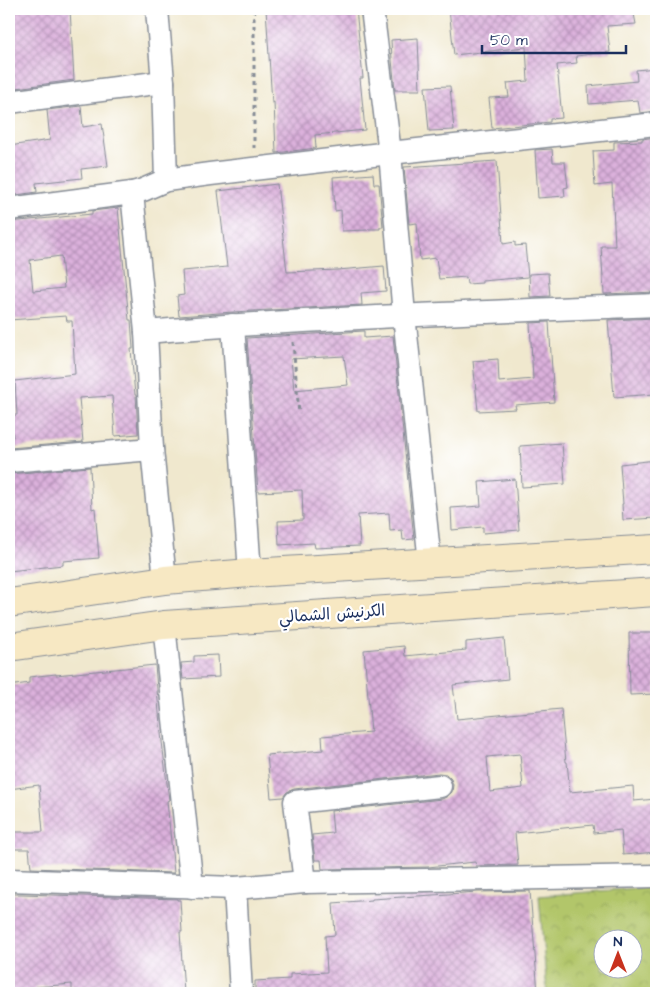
<svg xmlns="http://www.w3.org/2000/svg" width="665" height="1002" viewBox="0 0 665 1002" font-family="'Architects Daughter','Playpen Sans Arabic',sans-serif">
<style>
.park{fill:url(#park-crowns);stroke:#667a64;fill-rule:evenodd}
.building{fill:url(#building-cross-hatch);fill-rule:evenodd}
.lines{fill:none;stroke-linecap:round;stroke-linejoin:round}
.minor-casing{stroke:#868c96;stroke-width:25}
.secondary-casing{stroke:#868c96;stroke-width:30}
.path{stroke:#868c96;stroke-width:3;stroke-dasharray:4 4;stroke-linecap:butt}
.minor{stroke:#fff;stroke-width:22}
.secondary{stroke:#f7e8c3;stroke-width:28}
.labels{text-anchor:middle;dominant-baseline:central;stroke-width:4.5;stroke-linejoin:round;paint-order:stroke}
.street-label{font-size:16px;fill:#1b2f5e;stroke:#fff}
</style>
<defs>
<pattern id="park-crowns" width="20" height="18" patternUnits="userSpaceOnUse" patternTransform="scale(1.25)"><rect width="20" height="18" fill="#b2c66a"/><path d="M2 6a3 3 0 1 1 6 0M12 15a3 3 0 1 1 6 0" fill="none" stroke="#98aa5e"/></pattern>
<pattern id="building-cross-hatch" width="8" height="8" patternUnits="userSpaceOnUse" patternTransform="scale(1.25)"><rect width="8" height="8" fill="#dcb1dc"/><path d="M0 0l8 8M0 8l8-8" fill="none" stroke="#b290b6"/></pattern>
</defs>
<rect width="100%" height="100%" fill="#fff"/>
<filter id="ink" filterUnits="userSpaceOnUse"><feTurbulence type="fractalNoise" baseFrequency=".02" numOctaves="2"/><feDisplacementMap in="SourceGraphic" scale="10" xChannelSelector="R" yChannelSelector="G"/><feConvolveMatrix kernelMatrix="1 2 1 2 8 2 1 2 1" color-interpolation-filters="sRGB"/></filter>
<filter id="wash" filterUnits="userSpaceOnUse"><feTurbulence type="fractalNoise" baseFrequency=".0096" numOctaves="4" result="noise"/><feDisplacementMap in="SourceGraphic" scale="20" xChannelSelector="R" yChannelSelector="G"/><feGaussianBlur stdDeviation="1.12" result="paint"/><feColorMatrix in="noise" values="0 0 0 0 0 0 0 0 0 0 0 0 0 0 0 0 0 1.4 0 .05"/><feComposite in="paint" operator="in"/></filter>
<g filter="url(#wash)">
<rect width="100%" height="100%" fill="#f0e8ce"/>
<path class="park" d="M649,887L656,976V993H547L539,896ZM602,940H632V970H602Z"/>
<g id="blocks">
<g class="building">
<polygon points="9,9 70,9 74,80 9,89"/>
<polygon points="266,9 356,9 363,78 360,78 365,130 315,135 316,148 276,153 274,102 272,103"/>
<polygon points="449,9 633,9 636,24 607,26 610,52 576,56 577,63 557,65 562,118 550,119 550,122 492,128 489,98 509,97 507,83 528,81 526,47 454,55"/>
<polygon points="418,38 420,90 395,90 392,60 391,40"/>
<polygon points="656,68 656,111 640,113 638,100 589,104 588,86 637,81 636,70"/>
<polygon points="450,86 454,130 429,131 425,87"/>
<polygon points="81,106 83,127 102,124 108,166 81,169 82,178 36,183 37,192 9,196 9,146 50,140 47,110"/>
<polygon points="656,137 656,292 604,294 601,246 615,246 612,184 595,186 593,151 614,150 614,142 642,141 642,139"/>
<polygon points="552,149 553,162 565,162 568,187 564,188 565,196 538,198 535,150"/>
<polygon points="497,161 503,244 515,242 515,246 525,245 528,277 482,281 482,283 467,284 466,277 439,279 436,258 420,260 417,223 409,224 404,167"/>
<polygon points="373,174 374,184 379,184 383,227 380,227 380,229 368,229 368,230 342,231 341,210 335,211 333,177"/>
<polygon points="277,184 287,272 338,270 384,266 386,291 361,293 362,305 233,312 179,316 177,296 184,295 182,271 227,267 218,191"/>
<path d="M118,208L129,320H131L133,349H131L135,395H136L138,434L115,436L112,396L79,398L83,442L9,448V438L13,437L11,415H17L15,381L75,374L72,321H67L66,316L9,320V222L92,214V211ZM61,256L64,288L33,291L30,260Z"/>
<polygon points="548,273 550,296 530,297 529,274"/>
<polygon points="656,318 656,394 614,397 608,320"/>
<polygon points="549,322 554,402 515,405 516,409 478,411 473,361 498,359 499,382 533,379 530,323"/>
<path d="M364,331V338L393,336L414,539L403,540L402,530L390,531L389,513L358,515L360,546L315,548L314,543L279,545L278,521L303,520L302,490L258,492L247,338ZM344,356L348,385L294,390L291,359Z"/>
<polygon points="562,443 565,484 522,487 520,446"/>
<polygon points="656,460 656,518 623,520 622,504 623,504 620,464"/>
<polygon points="90,467 92,509 95,508 99,558 63,561 63,565 9,571 9,474"/>
<polygon points="515,479 519,530 483,533 483,527 452,530 451,508 481,506 479,482"/>
<polygon points="629,633 656,633 656,694 630,695"/>
<path d="M504,638L508,679L453,685L457,719L561,709L566,762H567L570,792L633,786L634,801L656,799V852L623,855L621,830L594,833L593,825L515,833L518,865L476,866L475,862L428,867L322,869L321,860H315L312,835L333,833L331,811L442,799L448,796L452,792L453,785L451,779L446,774L439,773L294,789L287,792L283,797L271,798L267,755L323,750L322,736L371,732L364,650L404,646L405,656L466,650V642ZM520,754L523,788L490,792L487,757Z"/>
<polygon points="218,655 219,677 183,679 181,663 194,662 194,656"/>
<polygon points="155,665 160,725 169,800 167,801 174,873 31,868 29,849 9,849 9,832 43,832 39,785 9,789 9,686 29,683 29,677 56,674 56,675"/>
<polygon points="530,891 538,993 255,993 255,981 290,979 290,974 327,972 325,936 335,935 333,903 372,900 372,899 478,892"/>
<polygon points="9,894 22,894 177,899 177,900 180,900 182,932 180,932 184,993 72,993 72,984 36,987 36,993 9,993"/>
</g>
</g>
</g>
<g filter="url(#ink)">
<use href="#blocks" fill-opacity="0" stroke="#868c96" stroke-width="1"/>
<g class="lines">
<g class="minor-casing">
<g id="minor">
<polyline points="157,9 163,82 166,180"/>
<polyline points="372,9 390,153 404,315 430,563"/>
<polyline points="9,102 163,82"/>
<polyline points="132,193 146,332 152,449 165,580"/>
<polyline points="9,209 132,193 143,190 166,180 210,174 390,153 656,124"/>
<polyline points="233,325 250,573"/>
<path d="M146,332C316,318 486,312 656,305"/>
<polyline points="9,461 152,449"/>
<polyline points="164,625 192,887"/>
<polyline points="9,880 235,888 305,882 656,876"/>
<polyline points="305,882 295,802 440,786"/>
<polyline points="235,888 241,993"/>
</g>
</g>
<g class="secondary-casing">
<g id="secondary">
<polyline points="9,603 165,580 250,573 656,549"/>
<polyline points="9,647 164,625 656,592"/>
</g>
</g>
<g class="path">
<polyline points="254,9 254,148"/>
<polyline points="293,342 299,414"/>
</g>
<use href="#minor" class="minor"/>
<use href="#secondary" class="secondary"/>
</g>
</g>
<g class="labels">
<g class="street-label">
<text transform="translate(332 614) rotate(-4)">الكرنيش الشمالي</text>
</g>
</g>
<rect width="665" height="1002" fill="none" stroke="#fff" stroke-width="30"/>
<g transform="translate(618 954)"><circle r="24" fill="#ffffff" stroke="#a4acbf"/>
<path d="M0-4L9 19L0 12L-9 19Z" fill="#c8321e"/>
<text y="-8" font-size="14" font-weight="bold" text-anchor="middle" fill="#1b2f5e">N</text>
</g>
<path d="M482 45v8h144v-8" fill="none" stroke="#1b2f5e" stroke-width="2.5"/>
<text x="490" y="45" font-size="15" fill="#1b2f5e" stroke="#ffffff" stroke-width="4" paint-order="stroke">50 m</text>
</svg>
